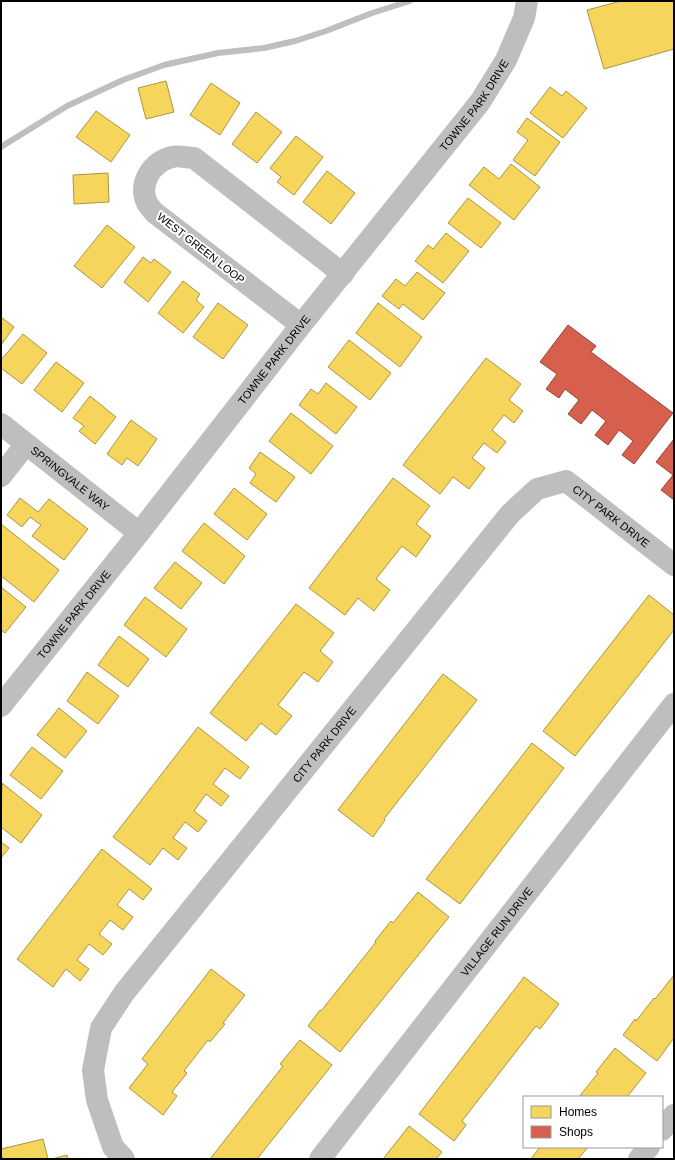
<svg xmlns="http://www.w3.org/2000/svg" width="675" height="1160" viewBox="0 0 675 1160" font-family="Arial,sans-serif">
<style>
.homes{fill:#f6d55c;stroke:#ac9540}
.shops{fill:#d6604d;stroke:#964336}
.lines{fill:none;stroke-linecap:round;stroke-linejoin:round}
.stream{stroke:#bfbfbf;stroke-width:6}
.minor{stroke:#bebebe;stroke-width:22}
.labels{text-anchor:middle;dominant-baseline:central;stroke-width:4;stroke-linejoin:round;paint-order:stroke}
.street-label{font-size:11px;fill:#000;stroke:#fff}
</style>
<rect width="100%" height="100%" fill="#fff"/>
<g class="homes">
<polygon points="621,1 674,1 674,49 604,69 587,10"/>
<polygon points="166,81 174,112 146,119 138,88"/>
<polygon points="211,83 240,103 220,135 190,115"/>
<polygon points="550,87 562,96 566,91 587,108 563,138 530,113"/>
<polygon points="96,111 130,135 111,162 76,137"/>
<polygon points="256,112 282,132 257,163 232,144"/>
<polygon points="527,118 560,142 535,176 513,160 528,140 517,132"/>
<polygon points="296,136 323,157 294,195 277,182 281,177 270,168"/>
<polygon points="511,164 540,187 514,220 469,185 484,167 499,179"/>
<polygon points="327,171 355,193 331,224 303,202"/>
<polygon points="108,173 109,202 74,204 73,175"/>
<polygon points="468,198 501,223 481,248 448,223"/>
<polygon points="107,225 135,247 102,288 74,266"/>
<polygon points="446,233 469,251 443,283 415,261 428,245 433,249"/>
<polygon points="143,257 151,263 154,259 171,272 148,302 124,282"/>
<polygon points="417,272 445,293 423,320 403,304 399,309 382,296 396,279 405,286"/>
<polygon points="183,281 200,294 196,300 204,307 183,333 158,313"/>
<polygon points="218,303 248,325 223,359 193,337"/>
<polygon points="378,303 422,337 400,367 356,333"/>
<polygon points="1,317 14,327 1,345"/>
<polygon points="23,334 47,353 22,384 1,368 1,360"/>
<polygon points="349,340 391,373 370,400 328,367"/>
<polygon points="486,358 521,384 509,400 523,411 514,423 504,415 492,430 506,442 497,453 484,443 472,458 485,468 469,489 453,477 440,494 403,465"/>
<polygon points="56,362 84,383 62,412 34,390"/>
<polygon points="326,383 357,407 336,434 299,405 311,389 318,394"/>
<polygon points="90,396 116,417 95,444 79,431 84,426 73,418"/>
<polygon points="291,413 333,446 311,474 269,441"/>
<polygon points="131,420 157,439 138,466 127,458 122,465 107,454"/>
<polygon points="260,452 295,477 276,502 250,483 256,474 249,468"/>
<polygon points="393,478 430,506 416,524 431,536 416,557 402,546 376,579 390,590 374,611 358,598 345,615 309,588"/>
<polygon points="234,488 267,514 247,540 214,514"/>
<polygon points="20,498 38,512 49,499 88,529 64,560 32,536 41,525 30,517 22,527 7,515"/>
<polygon points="204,523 245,556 224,584 182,551"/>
<polygon points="1,524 59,570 34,602 1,576"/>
<polygon points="175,562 202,583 181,609 154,588"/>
<polygon points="1,587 26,607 5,633 1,630"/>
<polygon points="649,595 674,615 674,630 575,756 543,731"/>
<polygon points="145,597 187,629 166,657 124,625"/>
<polygon points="296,604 334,633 320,651 333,662 318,682 304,672 278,705 292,716 276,735 261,723 246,741 210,713"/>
<polygon points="119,636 149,659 128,687 98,665"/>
<polygon points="87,672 119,696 98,724 67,701"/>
<polygon points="443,674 477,700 384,819 385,820 373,837 338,810"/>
<polygon points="59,708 87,731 65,758 37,735"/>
<polygon points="198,727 249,767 240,779 225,768 213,784 229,796 221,806 206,794 194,811 207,821 198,832 185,822 173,838 187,848 178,860 163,848 150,865 113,837"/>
<polygon points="532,743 564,768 460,904 426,879"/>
<polygon points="32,747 63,771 41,799 10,775"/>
<polygon points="2,783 42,815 21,843 1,827"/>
<polygon points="1,842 9,848 1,858"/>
<polygon points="102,849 152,889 143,900 129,889 117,905 133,917 123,930 110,920 99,934 112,944 103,955 89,944 77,960 89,969 80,981 66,969 53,987 17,959"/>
<polygon points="418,892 449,917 340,1052 308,1026 320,1010 321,1011 376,942 375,941 391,921 393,923"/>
<polygon points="211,969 245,995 223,1023 225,1024 210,1042 208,1040 184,1071 187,1073 172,1092 177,1096 163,1115 129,1088 148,1064 142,1059"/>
<polygon points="674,975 674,1038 657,1061 623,1035 635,1019 636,1021 654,998 655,999"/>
<polygon points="524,977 559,1004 540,1029 536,1026 462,1121 466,1125 454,1141 419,1114"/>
<polygon points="300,1040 332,1065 257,1159 210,1159 283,1066 280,1064"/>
<polygon points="615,1048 646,1073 627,1097 579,1097 598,1073 596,1072"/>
<polygon points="409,1126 442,1152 436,1159 383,1159"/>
<polygon points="43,1139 48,1159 2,1159 1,1149"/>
<polygon points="540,1147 588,1147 578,1159 531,1159"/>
<polygon points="67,1155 68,1159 52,1159"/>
</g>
<g class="shops">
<polygon points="568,325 596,346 591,352 673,413 634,464 622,455 633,441 619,430 608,445 595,435 606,421 592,410 581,424 568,414 579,400 565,389 559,398 546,389 557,374 540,362"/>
<polygon points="674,439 674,500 661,490 673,475 656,462"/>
</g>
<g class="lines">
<polyline class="stream" points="1,147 67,106 123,80 164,65 218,53 264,48 295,41 326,31 372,13 410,1"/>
<g class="minor">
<path d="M301,325L155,213C152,210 149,206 147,203C138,183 152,162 172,157C178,155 187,158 194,158L343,274"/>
<path id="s1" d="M1,424L139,533"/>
<polyline points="1,476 26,444"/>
<path id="s2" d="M1,706L139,533L301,325L480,102L506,60L524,18L527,1"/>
<polyline points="662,1130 674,1115"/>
<path id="s3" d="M124,1159L113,1147L97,1100L93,1070L101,1028L124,993L510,514L537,489L566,481L674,565"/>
<path id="s4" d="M320,1159L674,704"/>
<polyline points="639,1159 649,1147"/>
</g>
</g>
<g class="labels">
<g class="street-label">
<text stroke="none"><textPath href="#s2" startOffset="765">TOWNE PARK DRIVE</textPath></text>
<text transform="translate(201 248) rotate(38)">WEST GREEN LOOP</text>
<text stroke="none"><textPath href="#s2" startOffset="441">TOWNE PARK DRIVE</textPath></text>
<text stroke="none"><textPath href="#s1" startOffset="88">SPRINGVALE WAY</textPath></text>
<text stroke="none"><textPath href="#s3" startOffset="920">CITY PARK DRIVE</textPath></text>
<text stroke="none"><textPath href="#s2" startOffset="117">TOWNE PARK DRIVE</textPath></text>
<text stroke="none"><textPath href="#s3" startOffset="500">CITY PARK DRIVE</textPath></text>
<text stroke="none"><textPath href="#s4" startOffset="288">VILLAGE RUN DRIVE</textPath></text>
</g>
</g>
<rect width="675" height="1160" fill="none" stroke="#000000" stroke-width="4"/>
<rect x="523" y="1096" width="140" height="52" fill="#ffffff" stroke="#999999"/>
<rect x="531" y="1106" width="20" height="12" fill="#f6d55c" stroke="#999999"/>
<text x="559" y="1116" font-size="12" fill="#000000">Homes</text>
<rect x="531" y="1126" width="20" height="12" fill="#d6604d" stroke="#999999"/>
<text x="559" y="1136" font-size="12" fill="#000000">Shops</text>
</svg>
